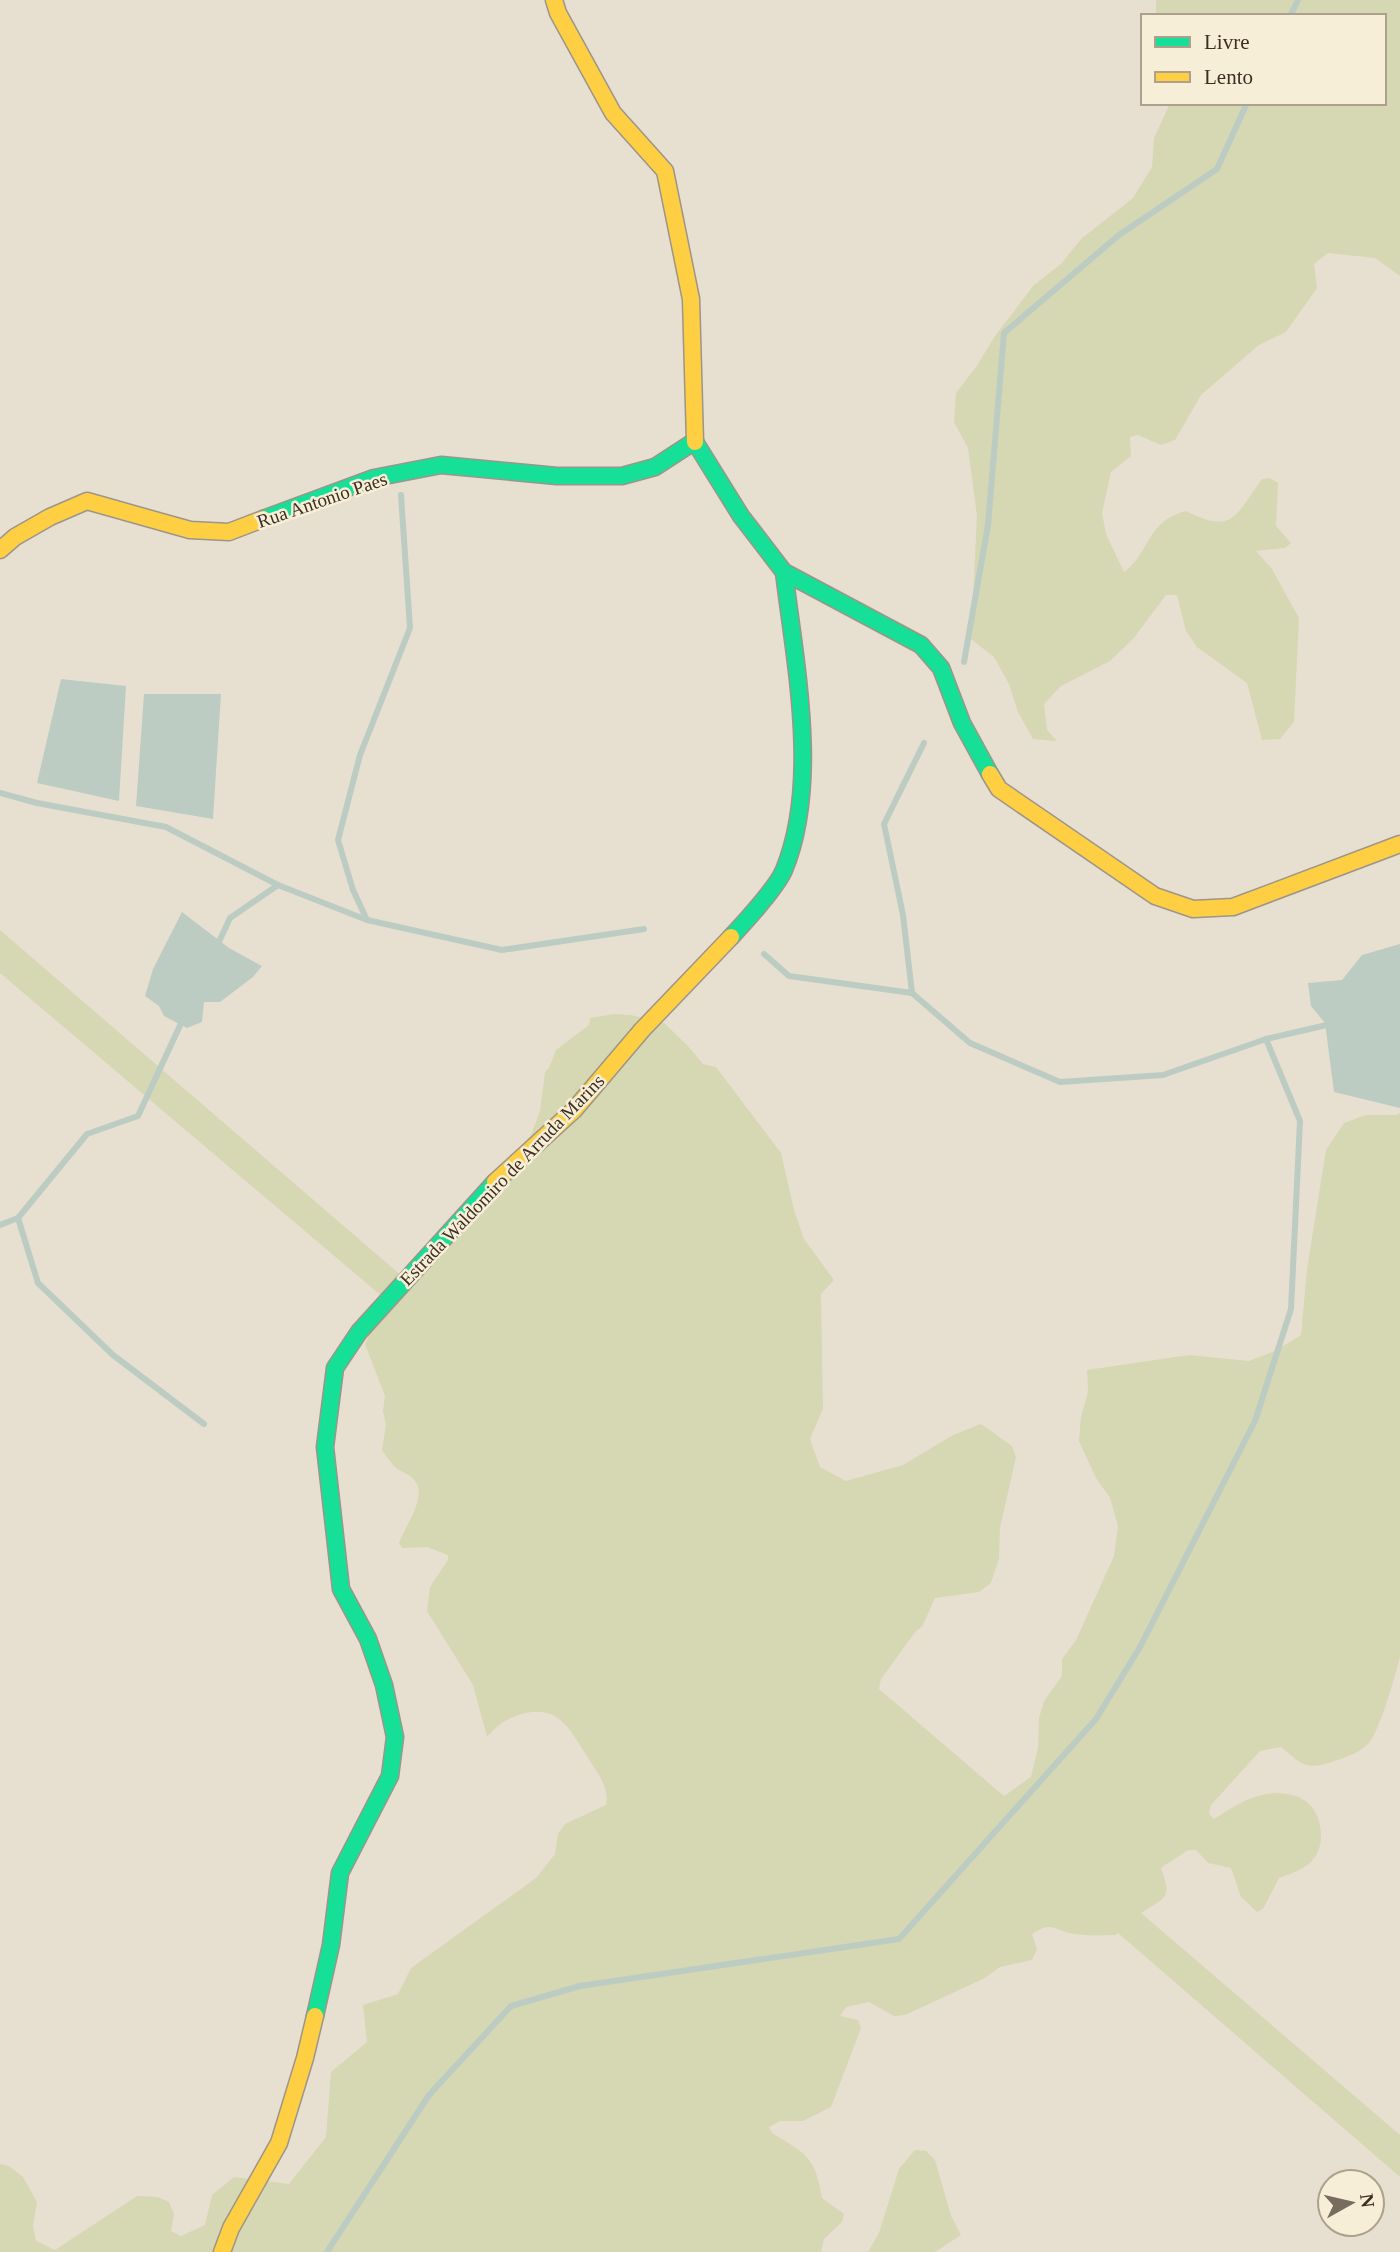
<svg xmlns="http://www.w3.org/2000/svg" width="1400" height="2252" viewBox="0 0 1400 2252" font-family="Georgia,serif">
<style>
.green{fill:#d6d7b3}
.water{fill:#bcccc2}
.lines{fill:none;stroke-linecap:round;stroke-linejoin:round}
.stream{stroke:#bcccc2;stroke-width:6}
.fast-casing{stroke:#9c958a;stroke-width:19}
.slow-casing{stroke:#9c958a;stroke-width:19}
.fast{stroke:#16e098;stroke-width:16}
.slow{stroke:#ffcf43;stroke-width:16}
.labels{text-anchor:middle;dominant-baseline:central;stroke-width:5;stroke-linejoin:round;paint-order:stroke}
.street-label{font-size:19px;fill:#3d2e20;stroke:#f7eed8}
</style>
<rect width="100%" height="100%" fill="#e7e0d1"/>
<g class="green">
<path d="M1156,0H1400V276L1375,258L1328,253L1314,264L1317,288L1286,332L1259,345L1201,395L1175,440L1161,445L1138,435L1130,437L1131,456L1111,472L1102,513L1106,534L1124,572C1151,552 1145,522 1186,511C1233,535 1235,516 1262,479L1270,478L1278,483L1276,526L1291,543L1285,548L1256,551L1272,569L1299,618L1294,722L1280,739L1262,740L1247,683L1197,647L1186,631L1177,595H1166L1133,639L1110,661L1061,686L1044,704L1047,730L1057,741L1033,739L1018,712L1009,684L994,657L971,639L977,516L968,448L954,422L956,393L976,367L995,336L1034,285L1061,264L1081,239L1133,198L1152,167L1154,138L1168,108L1167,103H1384V16H1156Z"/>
<polygon points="0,930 403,1277 384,1298 0,973"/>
<path d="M614,1014L631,1015L664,1023L687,1045L703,1064L716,1067L781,1153L794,1210L804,1239L834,1280L821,1294L823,1409L810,1439L820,1467L846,1481L903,1465L953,1435L981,1424L1012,1446L1016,1457L1000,1528L999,1558L991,1583L979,1592L935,1598L922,1627L916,1631L881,1679L879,1689L1004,1796L1031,1777L1038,1748L1039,1718L1044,1701L1062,1676V1659L1076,1640L1114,1556L1118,1526L1110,1498L1096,1478L1079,1441L1081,1417L1088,1392L1087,1370L1189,1355L1249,1361L1277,1350L1301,1335L1307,1269L1326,1150L1344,1123L1366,1115H1397L1400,1113V1657C1396,1673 1379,1734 1368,1744C1359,1753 1346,1757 1334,1761C1307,1771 1302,1765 1281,1747L1260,1751L1211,1805L1209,1814L1214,1819C1230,1809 1247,1797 1267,1794C1298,1790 1321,1803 1321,1836C1321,1845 1318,1854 1312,1861C1303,1870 1290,1874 1279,1878L1263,1909L1257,1912L1241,1897L1231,1868L1208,1863L1196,1850H1188L1161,1868C1172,1899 1167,1896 1141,1913L1400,2135V2177L1118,1933L1115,1935C1102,1935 1087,1936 1074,1934C1054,1931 1053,1920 1032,1934L1037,1949L1032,1960L1000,1967L985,1978L905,2015L894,2016L869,2002L846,2007L840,2016L858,2020L861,2028L831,2107L803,2121H780L769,2127L772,2133C806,2154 815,2156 822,2198L844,2214L842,2222L824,2239L821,2252H0V2164L9,2166L23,2177L37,2202L33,2226L36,2241L55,2250L137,2196L158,2197L169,2202L174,2214L171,2231L181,2236L205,2225L212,2195L234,2177L289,2184L326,2137L331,2072L367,2042L363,2005L398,1994L411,1968L536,1878L555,1854L558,1834L565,1824L606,1805C610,1789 598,1774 590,1761C572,1733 560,1703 522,1714C504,1720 500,1723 487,1737L473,1685L427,1611L430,1587L448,1560V1555L427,1547L403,1548L399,1544C403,1528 428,1498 415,1481C411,1475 402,1472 396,1468C391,1463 386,1456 382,1450L386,1425L383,1411L385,1396L365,1344L382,1308L531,1135L540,1111L545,1072L549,1068L556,1050L589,1025L590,1018Z"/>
<polygon points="915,2150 926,2151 935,2160 951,2216 961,2235 935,2252 868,2252 879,2233 899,2169"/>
</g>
<g class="water">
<polygon points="61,679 126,686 119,801 37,783"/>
<polygon points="144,694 221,694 213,819 136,806"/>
<polygon points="182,912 229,948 262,966 253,977 220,1002 204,1002 202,1022 187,1028 164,1016 159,1006 145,996 153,969"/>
<polygon points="1400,944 1400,1108 1334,1092 1325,1023 1311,1006 1308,983 1342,980 1362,955"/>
</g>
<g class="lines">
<g class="stream">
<polyline points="1290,16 1298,0"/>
<polyline points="964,662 988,525 1004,333 1119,235 1217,169 1247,103"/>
<polyline points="0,793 37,803 166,827 278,885"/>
<polyline points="367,920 353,890 338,840 360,755 410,628 401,495"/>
<polyline points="217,946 230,918 278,885 367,920 502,950 644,929"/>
<polyline points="764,954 789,976 912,993 970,1043 1060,1082 1163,1075 1266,1039 1331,1024"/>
<polyline points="912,993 903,915 884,824 924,743"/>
<polyline points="18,1218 38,1283 113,1355 204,1424"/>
<polyline points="0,1225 18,1218 87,1134 138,1116 183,1019"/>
<polyline points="327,2252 429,2095 511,2006 580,1986 899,1939 1096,1719 1140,1647 1255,1421 1291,1309 1300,1121 1266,1039"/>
</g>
<g class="fast-casing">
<g id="fast">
<polyline points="695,442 741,516 784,572 921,645 941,668 962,723 990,774"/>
<polyline points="263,519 374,478 441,465 557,476 622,476 655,467 695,441"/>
<path d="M731,937C744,923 777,887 784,870C820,783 795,663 784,572"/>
<polyline points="315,2016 331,1945 340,1873 390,1776 395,1737 384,1685 368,1639 341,1589 325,1447 335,1368 359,1332 495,1182"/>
</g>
</g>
<g class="slow-casing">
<g id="slow">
<polyline points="554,0 558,13 613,113 665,171 691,299 695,442"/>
<polyline points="0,550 15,537 50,517 87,501 190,530 229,532 263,519"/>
<polyline points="990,774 999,789 1155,896 1193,909 1233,907 1400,844"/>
<polyline points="495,1182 574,1110 642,1030 731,937"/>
<polyline points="222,2252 231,2228 279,2143 305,2058 315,2016"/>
</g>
</g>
<use href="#fast" class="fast"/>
<use href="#slow" class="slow"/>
</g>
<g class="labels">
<g class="street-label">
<text transform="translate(322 500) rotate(-19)">Rua Antonio Paes</text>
<text transform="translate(502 1180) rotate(-46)">Estrada Waldomiro de Arruda Marins</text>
</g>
</g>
<rect x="1141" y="14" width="245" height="91" fill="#f7eed8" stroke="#ada18e" stroke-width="2"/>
<rect x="1155" y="37" width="35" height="10" fill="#16e098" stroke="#ada18e" stroke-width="2"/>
<text x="1204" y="49" font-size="21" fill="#3d2e20">Livre</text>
<rect x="1155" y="72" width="35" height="10" fill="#ffcf43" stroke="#ada18e" stroke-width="2"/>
<text x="1204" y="84" font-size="21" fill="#3d2e20">Lento</text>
<g transform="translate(1351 2203) rotate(82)"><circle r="33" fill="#f7eed8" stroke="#ada18e" stroke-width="2"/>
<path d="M0-5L12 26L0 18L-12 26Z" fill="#786c5e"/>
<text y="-10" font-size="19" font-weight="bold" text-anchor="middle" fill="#3d2e20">N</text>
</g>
</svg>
